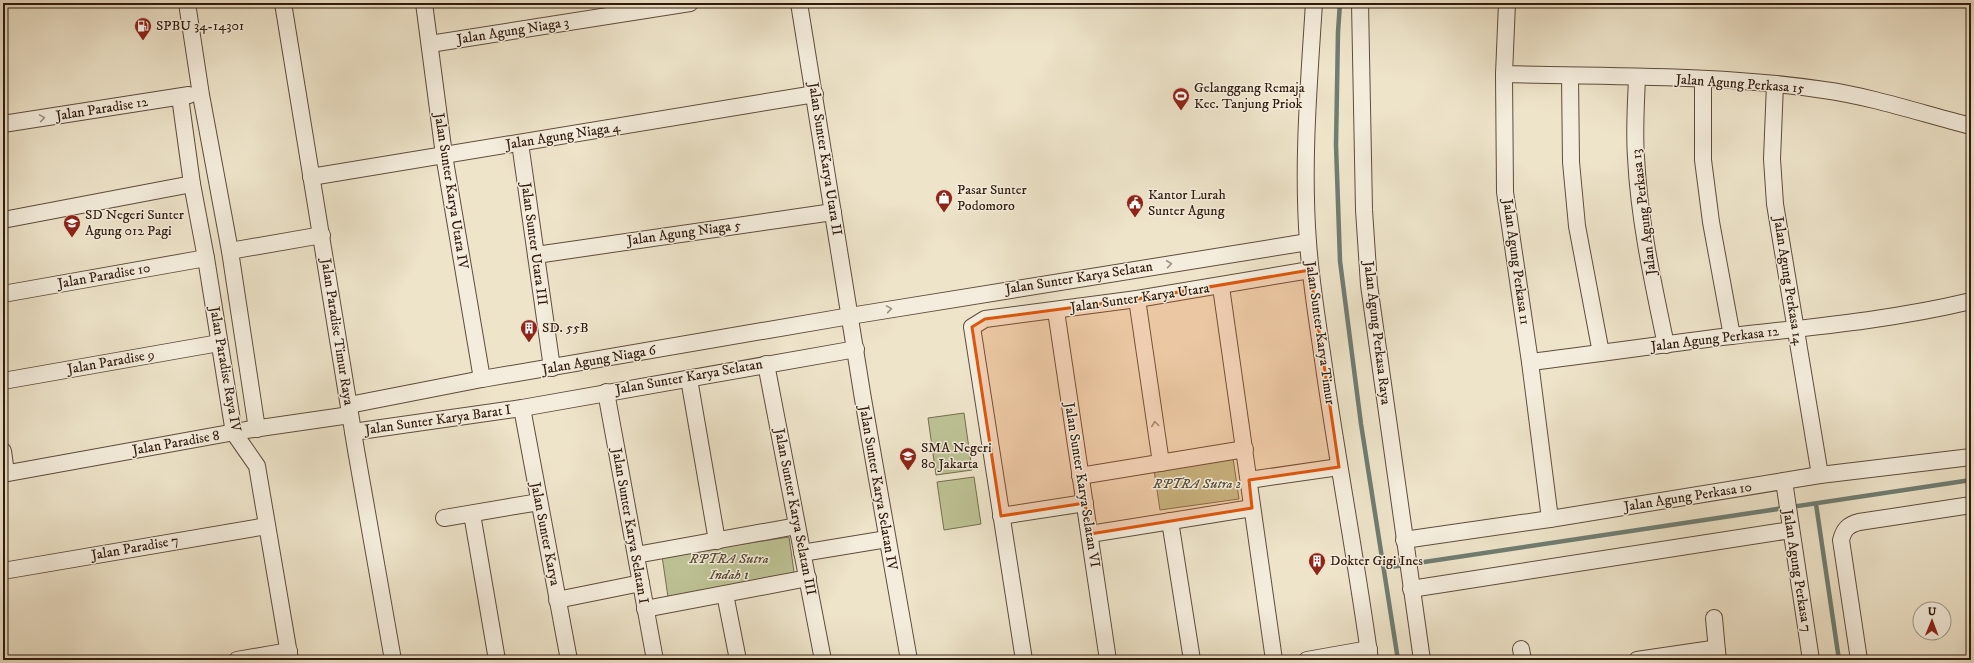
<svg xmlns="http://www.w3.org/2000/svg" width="1974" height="663" viewBox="0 0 1974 663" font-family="'IM FELL DW Pica',serif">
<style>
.green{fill:#bdc294;stroke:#766e50}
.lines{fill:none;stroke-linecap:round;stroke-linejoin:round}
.stream{stroke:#6f7d72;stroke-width:4.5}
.street-casing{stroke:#5f4c3c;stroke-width:18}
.street{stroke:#f4eddd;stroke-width:16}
.oneway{stroke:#9b8e7f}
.marked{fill:#df560c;fill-opacity:0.2;stroke:#df560c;stroke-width:3;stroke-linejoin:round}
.labels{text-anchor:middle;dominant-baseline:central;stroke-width:3;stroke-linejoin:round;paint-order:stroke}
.poi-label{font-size:14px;fill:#2f1a0d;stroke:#f4eddd;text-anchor:start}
.street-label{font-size:14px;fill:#2f1a0d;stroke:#f4eddd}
.park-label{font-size:14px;font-style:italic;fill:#5a4c36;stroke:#f4eddd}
</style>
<rect width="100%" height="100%" fill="#eee4ca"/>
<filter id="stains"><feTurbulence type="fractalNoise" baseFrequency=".005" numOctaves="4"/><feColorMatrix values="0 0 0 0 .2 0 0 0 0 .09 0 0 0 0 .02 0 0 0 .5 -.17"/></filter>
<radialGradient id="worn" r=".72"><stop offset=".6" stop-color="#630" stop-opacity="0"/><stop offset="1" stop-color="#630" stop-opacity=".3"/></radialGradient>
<g class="green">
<polygon points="964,413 972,470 936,475 928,418"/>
<polygon points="1233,458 1239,499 1160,510 1154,470"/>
<polygon points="974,477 981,524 944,530 937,482"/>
<polygon points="789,537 795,579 668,597 662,556"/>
</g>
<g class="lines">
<g class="stream">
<polyline points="1340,3 1338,32 1336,145 1340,261 1361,424 1398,660"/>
<polyline points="1816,504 1839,660"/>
<polyline points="1384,568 1971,480"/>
</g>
<g class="street-casing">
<g id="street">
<polyline points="187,3 201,95 230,251 257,429"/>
<polyline points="283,3 356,450 393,660"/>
<polyline points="424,3 444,155 482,379"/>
<polyline points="799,3 863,399 909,660"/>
<path d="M1314,3C1309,83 1302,162 1308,242C1311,286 1319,330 1325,374C1339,470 1357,565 1370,660"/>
<polyline points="1360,3 1364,210 1369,285 1422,660"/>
<polyline points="1507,3 1504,74 1505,192 1530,362 1550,519"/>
<polyline points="430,44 690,3"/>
<path d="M1504,74C1611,77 1719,74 1824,90C1874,97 1923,114 1971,126"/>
<polyline points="1570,76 1571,162 1577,226 1601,353"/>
<path d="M1637,77C1636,104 1634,131 1636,157C1639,220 1653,283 1666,345"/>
<polyline points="1703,80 1703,160 1711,222 1732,336"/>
<polyline points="1775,84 1772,159 1775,204 1820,475"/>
<polyline points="180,97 192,184 206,258 234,433 257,466 290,660"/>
<polyline points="3,124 189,95"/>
<polyline points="520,143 552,368"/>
<polyline points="311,177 815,94"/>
<polyline points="3,220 192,184"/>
<polyline points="230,251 322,235"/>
<polyline points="536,255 833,212"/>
<polyline points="1221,287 1274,660"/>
<polyline points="3,294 206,258"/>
<polyline points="1137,299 1161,463"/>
<polyline points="1056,311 1108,660"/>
<path d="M1530,362C1597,354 1664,344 1731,336C1812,327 1892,320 1971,301"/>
<polyline points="766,364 823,660"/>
<polyline points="689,379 717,541"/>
<polyline points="3,381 219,343"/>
<polyline points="606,392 655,660"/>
<polyline points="349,405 482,379 850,316 1308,242"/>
<polyline points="522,408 569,660"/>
<polyline points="353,432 522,408 856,349"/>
<polyline points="3,451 6,473"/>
<polyline points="3,474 246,430 350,415"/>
<polyline points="1080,476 1245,449"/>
<polyline points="1249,480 1339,467"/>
<polyline points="1784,481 1811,660"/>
<polyline points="472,514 497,660"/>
<polyline points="1001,516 1085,503"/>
<polyline points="444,518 539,502"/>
<polyline points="1170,521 1192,660"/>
<polyline points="1090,534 1252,508"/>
<polyline points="1404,540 1550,519 1820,475 1971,457"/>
<polyline points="802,553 887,539"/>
<polyline points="636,555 797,526"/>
<polyline points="3,571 267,526"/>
<polyline points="1411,589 1791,530"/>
<polyline points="725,594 738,660"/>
<polyline points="557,600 641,583"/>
<polyline points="645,609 808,578"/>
<polyline points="1714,618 1717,651"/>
<polyline points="1521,649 1523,660"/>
<polyline points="237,660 289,651"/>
<polyline points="1024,660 972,327 985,319 1137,299 1310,270"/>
<polyline points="1307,660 1369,649"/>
<polyline points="1637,660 1712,649 1717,651 1718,660"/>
<path d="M1859,660L1841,540C1844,529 1848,525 1859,522L1971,505"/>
</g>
</g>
<use href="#street" class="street"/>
</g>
<defs><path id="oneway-chevron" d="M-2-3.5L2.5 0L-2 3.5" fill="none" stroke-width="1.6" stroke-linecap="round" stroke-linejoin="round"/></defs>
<g class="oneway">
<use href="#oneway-chevron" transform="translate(42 118) rotate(-9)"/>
<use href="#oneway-chevron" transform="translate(1169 264) rotate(-8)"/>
<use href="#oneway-chevron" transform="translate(889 309) rotate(-9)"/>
<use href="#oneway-chevron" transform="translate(1155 424) rotate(-98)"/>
</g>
<path class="marked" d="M1310,270L1339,467L1249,480L1252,508L1090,534L1085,503L1001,516L972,327L985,319L1137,299Z"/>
<defs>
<g id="fuel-pin" transform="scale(0.9)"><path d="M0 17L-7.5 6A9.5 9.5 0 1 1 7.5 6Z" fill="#8f2418" stroke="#f4eddd"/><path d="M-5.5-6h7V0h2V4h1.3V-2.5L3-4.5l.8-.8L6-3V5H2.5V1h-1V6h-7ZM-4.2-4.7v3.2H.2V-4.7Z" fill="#fff"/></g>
<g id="stadium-pin" transform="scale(0.9)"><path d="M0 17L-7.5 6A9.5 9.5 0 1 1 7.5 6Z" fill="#8f2418" stroke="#f4eddd"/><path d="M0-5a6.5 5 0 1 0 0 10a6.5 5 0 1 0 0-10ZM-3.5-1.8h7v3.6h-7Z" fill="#fff"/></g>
<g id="shop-pin" transform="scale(0.9)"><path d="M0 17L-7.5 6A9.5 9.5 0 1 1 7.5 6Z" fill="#8f2418" stroke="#f4eddd"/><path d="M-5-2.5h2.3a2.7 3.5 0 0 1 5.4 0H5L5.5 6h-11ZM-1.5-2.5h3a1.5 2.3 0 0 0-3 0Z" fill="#fff"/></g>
<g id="civic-pin" transform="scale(0.9)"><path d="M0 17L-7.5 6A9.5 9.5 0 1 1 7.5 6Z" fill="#8f2418" stroke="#f4eddd"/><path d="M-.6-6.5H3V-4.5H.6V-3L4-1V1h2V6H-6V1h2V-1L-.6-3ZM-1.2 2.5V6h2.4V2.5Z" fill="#fff"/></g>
<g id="school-pin" transform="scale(0.9)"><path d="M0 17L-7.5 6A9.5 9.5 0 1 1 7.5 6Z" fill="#8f2418" stroke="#f4eddd"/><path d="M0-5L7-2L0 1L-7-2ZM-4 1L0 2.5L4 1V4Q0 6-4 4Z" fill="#fff"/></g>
<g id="building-pin" transform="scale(0.9)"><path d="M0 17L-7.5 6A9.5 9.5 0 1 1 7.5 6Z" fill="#8f2418" stroke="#f4eddd"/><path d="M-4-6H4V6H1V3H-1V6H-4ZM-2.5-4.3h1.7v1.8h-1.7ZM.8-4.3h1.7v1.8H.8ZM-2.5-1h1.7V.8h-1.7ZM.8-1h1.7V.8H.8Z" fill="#fff"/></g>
</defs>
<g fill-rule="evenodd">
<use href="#fuel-pin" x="143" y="26"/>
<use href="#stadium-pin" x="1181" y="96"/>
<use href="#shop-pin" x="944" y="198"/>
<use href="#civic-pin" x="1135" y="203"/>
<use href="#school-pin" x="72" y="223"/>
<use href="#building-pin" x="529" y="328"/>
<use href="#school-pin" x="908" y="456"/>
<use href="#building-pin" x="1317" y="561"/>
</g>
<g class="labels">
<g class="poi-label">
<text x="156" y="26">SPBU 34-14301</text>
<text x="1194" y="88">Gelanggang Remaja<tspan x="1194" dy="16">Kec. Tanjung Priok</tspan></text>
<text x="957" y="190">Pasar Sunter<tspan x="957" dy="16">Podomoro</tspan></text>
<text x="1148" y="195">Kantor Lurah<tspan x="1148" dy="16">Sunter Agung</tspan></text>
<text x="85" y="215">SD Negeri Sunter<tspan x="85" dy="16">Agung 012 Pagi</tspan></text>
<text x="542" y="328">SD. 55B</text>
<text x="921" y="448">SMA Negeri<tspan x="921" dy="16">80 Jakarta</tspan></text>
<text x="1330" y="561">Dokter Gigi Ines</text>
</g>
<g class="street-label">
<text transform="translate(513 31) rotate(-9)">Jalan Agung Niaga 3</text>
<text transform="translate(1740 84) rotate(4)">Jalan Agung Perkasa 15</text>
<text transform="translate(102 109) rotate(-9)">Jalan Paradise 12</text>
<text transform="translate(563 136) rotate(-9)">Jalan Agung Niaga 4</text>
<text transform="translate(825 159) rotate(81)">Jalan Sunter Karya Utara II</text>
<text transform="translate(451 191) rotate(81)">Jalan Sunter Karya Utara IV</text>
<text transform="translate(1644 212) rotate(-97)">Jalan Agung Perkasa 13</text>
<text transform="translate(684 233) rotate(-8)">Jalan Agung Niaga 5</text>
<text transform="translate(534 244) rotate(82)">Jalan Sunter Utara III</text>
<text transform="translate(1516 262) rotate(82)">Jalan Agung Perkasa 11</text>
<text transform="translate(104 276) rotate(-10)">Jalan Paradise 10</text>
<text transform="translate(1079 278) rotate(-9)">Jalan Sunter Karya Selatan</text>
<text transform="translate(1788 281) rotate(81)">Jalan Agung Perkasa 14</text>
<text transform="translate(1140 298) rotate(-8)">Jalan Sunter Karya Utara</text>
<text transform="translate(337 332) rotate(81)">Jalan Paradise Timur Raya</text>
<text transform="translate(1320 333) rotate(82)">Jalan Sunter Karya Timur</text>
<text transform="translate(1377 333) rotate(83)">Jalan Agung Perkasa Raya</text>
<text transform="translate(1715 339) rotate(-7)">Jalan Agung Perkasa 12</text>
<text transform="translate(599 360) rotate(-10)">Jalan Agung Niaga 6</text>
<text transform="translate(111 362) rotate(-10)">Jalan Paradise 9</text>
<text transform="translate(225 369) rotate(80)">Jalan Paradise Raya IV</text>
<text transform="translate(689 377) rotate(-10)">Jalan Sunter Karya Selatan</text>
<text transform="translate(438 420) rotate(-8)">Jalan Sunter Karya Barat I</text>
<text transform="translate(176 443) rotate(-10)">Jalan Paradise 8</text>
<text transform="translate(1082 485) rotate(81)">Jalan Sunter Karya Selatan VI</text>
<text transform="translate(878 488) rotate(80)">Jalan Sunter Karya Selatan IV</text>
<text transform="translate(1688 497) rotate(-9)">Jalan Agung Perkasa 10</text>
<text transform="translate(795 512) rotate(79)">Jalan Sunter Karya Selatan III</text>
<text transform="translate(630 526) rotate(80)">Jalan Sunter Karya Selatan I</text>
<text transform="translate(545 534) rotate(79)">Jalan Sunter Karya</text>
<text transform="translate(135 548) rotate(-10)">Jalan Paradise 7</text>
<text transform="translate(1797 571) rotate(81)">Jalan Agung Perkasa 7</text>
</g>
<g class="park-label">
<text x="1197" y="484">RPTRA Sutra 2</text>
<text x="729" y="559">RPTRA Sutra<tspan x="729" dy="16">Indah 1</tspan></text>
</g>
</g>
<rect width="1974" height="663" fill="none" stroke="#eee4ca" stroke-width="16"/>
<rect x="4" y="4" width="1966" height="655" fill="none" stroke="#2f1a0d" stroke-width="2"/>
<rect x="8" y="8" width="1958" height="647" fill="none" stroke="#2f1a0d"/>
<g transform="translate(1932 621) rotate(1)"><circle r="19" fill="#f4eddd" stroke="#a5998a"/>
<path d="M0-3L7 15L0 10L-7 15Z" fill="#8f2418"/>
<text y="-6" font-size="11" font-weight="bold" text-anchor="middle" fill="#2f1a0d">U</text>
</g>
<rect width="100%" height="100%" filter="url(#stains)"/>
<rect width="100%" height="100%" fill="url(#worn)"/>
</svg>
